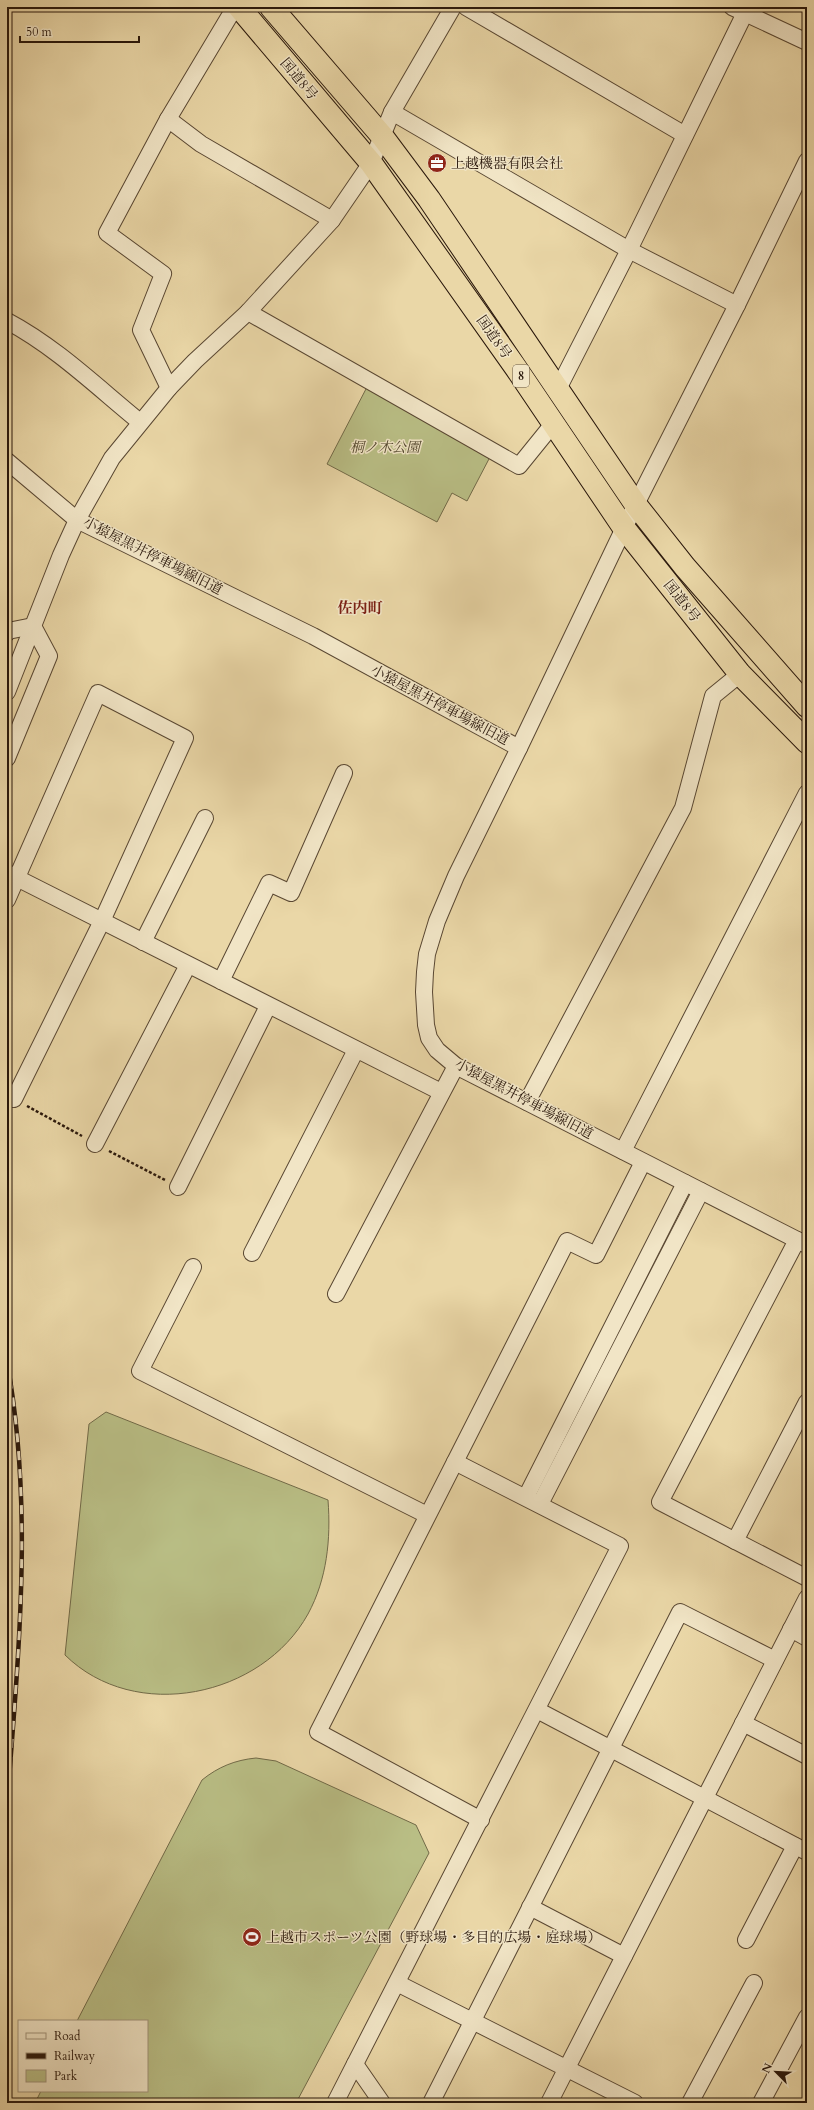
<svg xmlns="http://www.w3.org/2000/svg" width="814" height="2110" viewBox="0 0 814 2110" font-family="Cardo,'Noto Serif JP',serif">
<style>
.green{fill:#b9be85;stroke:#716a48}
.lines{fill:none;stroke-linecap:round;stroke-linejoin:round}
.minor-casing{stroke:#594732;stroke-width:18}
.highway-casing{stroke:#29170b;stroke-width:24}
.path{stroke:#29170b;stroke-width:2.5;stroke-dasharray:3 2;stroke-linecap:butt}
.minor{stroke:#f1e5c6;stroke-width:16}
.highway{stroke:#ead7a7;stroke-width:22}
.rail-casing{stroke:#29170b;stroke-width:4.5}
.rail{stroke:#f1e5c6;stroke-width:3;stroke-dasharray:9;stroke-linecap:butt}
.labels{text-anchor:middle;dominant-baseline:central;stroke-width:3;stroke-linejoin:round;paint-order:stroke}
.shield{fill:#f1e5c6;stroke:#655543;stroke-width:1}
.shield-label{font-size:13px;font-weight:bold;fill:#29170b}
.street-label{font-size:14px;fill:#29170b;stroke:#f1e5c6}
.poi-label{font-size:14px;fill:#29170b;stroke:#f1e5c6;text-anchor:start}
.park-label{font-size:14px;font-style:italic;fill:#544930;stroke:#f1e5c6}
.neighbourhood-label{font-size:15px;font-weight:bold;fill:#7a1f14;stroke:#f1e5c6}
</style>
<rect width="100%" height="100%" fill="#ead7a7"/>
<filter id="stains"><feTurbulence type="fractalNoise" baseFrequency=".005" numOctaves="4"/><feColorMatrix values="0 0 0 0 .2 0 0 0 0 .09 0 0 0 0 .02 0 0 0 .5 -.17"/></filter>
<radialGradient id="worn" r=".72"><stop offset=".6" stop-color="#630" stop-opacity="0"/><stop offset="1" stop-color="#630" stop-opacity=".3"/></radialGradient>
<g class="green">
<polygon points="367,387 490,457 467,501 452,493 437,522 327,464"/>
<path d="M106,1412L328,1500C331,1539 327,1579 308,1614C262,1697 135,1724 65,1655L89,1424Z"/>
<path d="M256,1758L276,1761L416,1825L429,1853L296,2103H35L41,2091H147V2021H77L202,1780C218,1767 235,1760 256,1758Z"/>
</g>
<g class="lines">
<g class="minor-casing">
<g id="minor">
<polyline points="466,7 685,135"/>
<polyline points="732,7 807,42"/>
<polyline points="392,112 629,250 737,305"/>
<polyline points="168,119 201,144 332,220"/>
<polyline points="807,161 737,305 624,528 519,748 456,876 437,921 427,954 425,972 424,992 426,1025 429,1038 437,1050 456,1066 807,1245"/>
<polyline points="248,312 519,466 553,424"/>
<path d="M7,321C56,347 97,387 140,422"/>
<polyline points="169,388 141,330 163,274 107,233 168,119 235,7"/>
<polyline points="558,389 629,250 745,13"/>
<polyline points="7,461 77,520 313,636 519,748"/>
<polyline points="7,633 8,631 33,626"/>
<polyline points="7,692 61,555 77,520 112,458 169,388 195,361 248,312 332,220 371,163 392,112 453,7"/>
<polyline points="7,758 49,656 33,626"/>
<polyline points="7,873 441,1092"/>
<polyline points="7,900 98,693 185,738 102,921 14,1099"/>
<polyline points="143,942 205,818"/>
<polyline points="221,981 269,883 291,893 344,773"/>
<polyline points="527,1102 683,808 713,696 740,674"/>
<polyline points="95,1144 188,965"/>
<polyline points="623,1151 807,793"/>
<polyline points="178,1187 268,1006"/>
<polyline points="797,1240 660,1502 807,1578"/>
<polyline points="252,1253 356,1050"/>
<polyline points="193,1267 140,1371 427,1515"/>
<polyline points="336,1294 456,1066"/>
<polyline points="526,1497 685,1183"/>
<polyline points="540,1504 701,1191"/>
<polyline points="735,1541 807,1402"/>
<polyline points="791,1629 807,1638"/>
<polyline points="537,1710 807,1852"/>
<polyline points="743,1723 807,1756"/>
<polyline points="481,1820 318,1732 567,1241 596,1255 643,1162"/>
<polyline points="530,1907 624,1956"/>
<polyline points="746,1940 795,1846"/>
<polyline points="397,1983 635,2103"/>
<polyline points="355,2064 382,2103"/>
<polyline points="335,2103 620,1546 455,1462"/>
<polyline points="431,2103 680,1612 775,1660"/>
<polyline points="549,2103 807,1598"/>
<polyline points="690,2103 754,1983"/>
<polyline points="761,2103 807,2017"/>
</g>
</g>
<g class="highway-casing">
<g id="highway">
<polyline points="239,7 371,163 516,368 624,528 740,674 807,742"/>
<polyline points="271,7 382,136 429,199 636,505 685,567 807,706"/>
</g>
</g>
<g class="path">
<polyline points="27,1106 82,1136"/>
<polyline points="109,1151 165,1180"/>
</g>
<use href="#minor" class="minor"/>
<use href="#highway" class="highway"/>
<g class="rail-casing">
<path id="rail" d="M7,1362C34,1508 18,1658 7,1805"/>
</g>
<use href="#rail" class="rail"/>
</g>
<defs>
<g id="office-disc" transform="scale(1)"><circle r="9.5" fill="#8f2418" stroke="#f1e5c6"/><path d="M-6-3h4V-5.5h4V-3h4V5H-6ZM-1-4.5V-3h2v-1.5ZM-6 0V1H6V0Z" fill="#fff"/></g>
<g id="stadium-disc" transform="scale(1)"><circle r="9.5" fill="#8f2418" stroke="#f1e5c6"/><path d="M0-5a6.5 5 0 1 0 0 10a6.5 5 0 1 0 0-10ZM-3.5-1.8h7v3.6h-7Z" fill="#fff"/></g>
</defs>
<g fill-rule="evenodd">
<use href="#office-disc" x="437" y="163"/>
<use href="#stadium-disc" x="252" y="1937"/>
</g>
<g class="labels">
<rect class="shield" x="513" y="365" width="16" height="22" rx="3"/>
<g class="shield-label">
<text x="521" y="376">8</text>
</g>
<g class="street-label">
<text transform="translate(299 79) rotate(50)">国道8号</text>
<text transform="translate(494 337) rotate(55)">国道8号</text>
<text transform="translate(153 556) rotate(27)">小猿屋黒井停車場線旧道</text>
<text transform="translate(682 601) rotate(52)">国道8号</text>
<text transform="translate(440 705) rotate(28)">小猿屋黒井停車場線旧道</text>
<text transform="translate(524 1099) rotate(28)">小猿屋黒井停車場線旧道</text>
</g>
<g class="poi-label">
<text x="451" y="163">上越機器有限会社</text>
<text x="266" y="1937">上越市スポーツ公園（野球場・多目的広場・庭球場）</text>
</g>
<g class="park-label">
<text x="385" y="447">桐ノ木公園</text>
</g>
<g class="neighbourhood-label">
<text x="360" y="608">佐内町</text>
</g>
</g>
<rect width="814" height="2110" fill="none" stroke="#ead7a7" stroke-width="24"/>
<rect x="8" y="8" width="798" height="2094" fill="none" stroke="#29170b" stroke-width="2"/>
<rect x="12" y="12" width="790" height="2086" fill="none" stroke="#29170b"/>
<rect x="18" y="2020" width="130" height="72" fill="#f1e5c6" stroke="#a1937b"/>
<rect x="26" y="2033" width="20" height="6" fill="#f1e5c6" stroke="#a1937b"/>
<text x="54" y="2040" font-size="12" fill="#29170b">Road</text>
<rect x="26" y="2053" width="20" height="6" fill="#29170b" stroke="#a1937b"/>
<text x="54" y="2060" font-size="12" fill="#29170b">Railway</text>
<rect x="26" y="2070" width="20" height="12" fill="#b9be85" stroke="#a1937b"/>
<text x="54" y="2080" font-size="12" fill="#29170b">Park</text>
<g transform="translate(776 2072) rotate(294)" stroke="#f1e5c6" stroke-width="3" paint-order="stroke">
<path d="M0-3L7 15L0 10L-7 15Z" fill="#29170b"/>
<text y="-6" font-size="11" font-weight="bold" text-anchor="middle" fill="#29170b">N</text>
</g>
<path d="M20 36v6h119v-6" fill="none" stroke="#29170b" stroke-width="2"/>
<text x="26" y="36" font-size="12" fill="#29170b" stroke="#f1e5c6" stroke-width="3" paint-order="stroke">50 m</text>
<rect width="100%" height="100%" filter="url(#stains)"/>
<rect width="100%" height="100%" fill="url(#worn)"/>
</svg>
